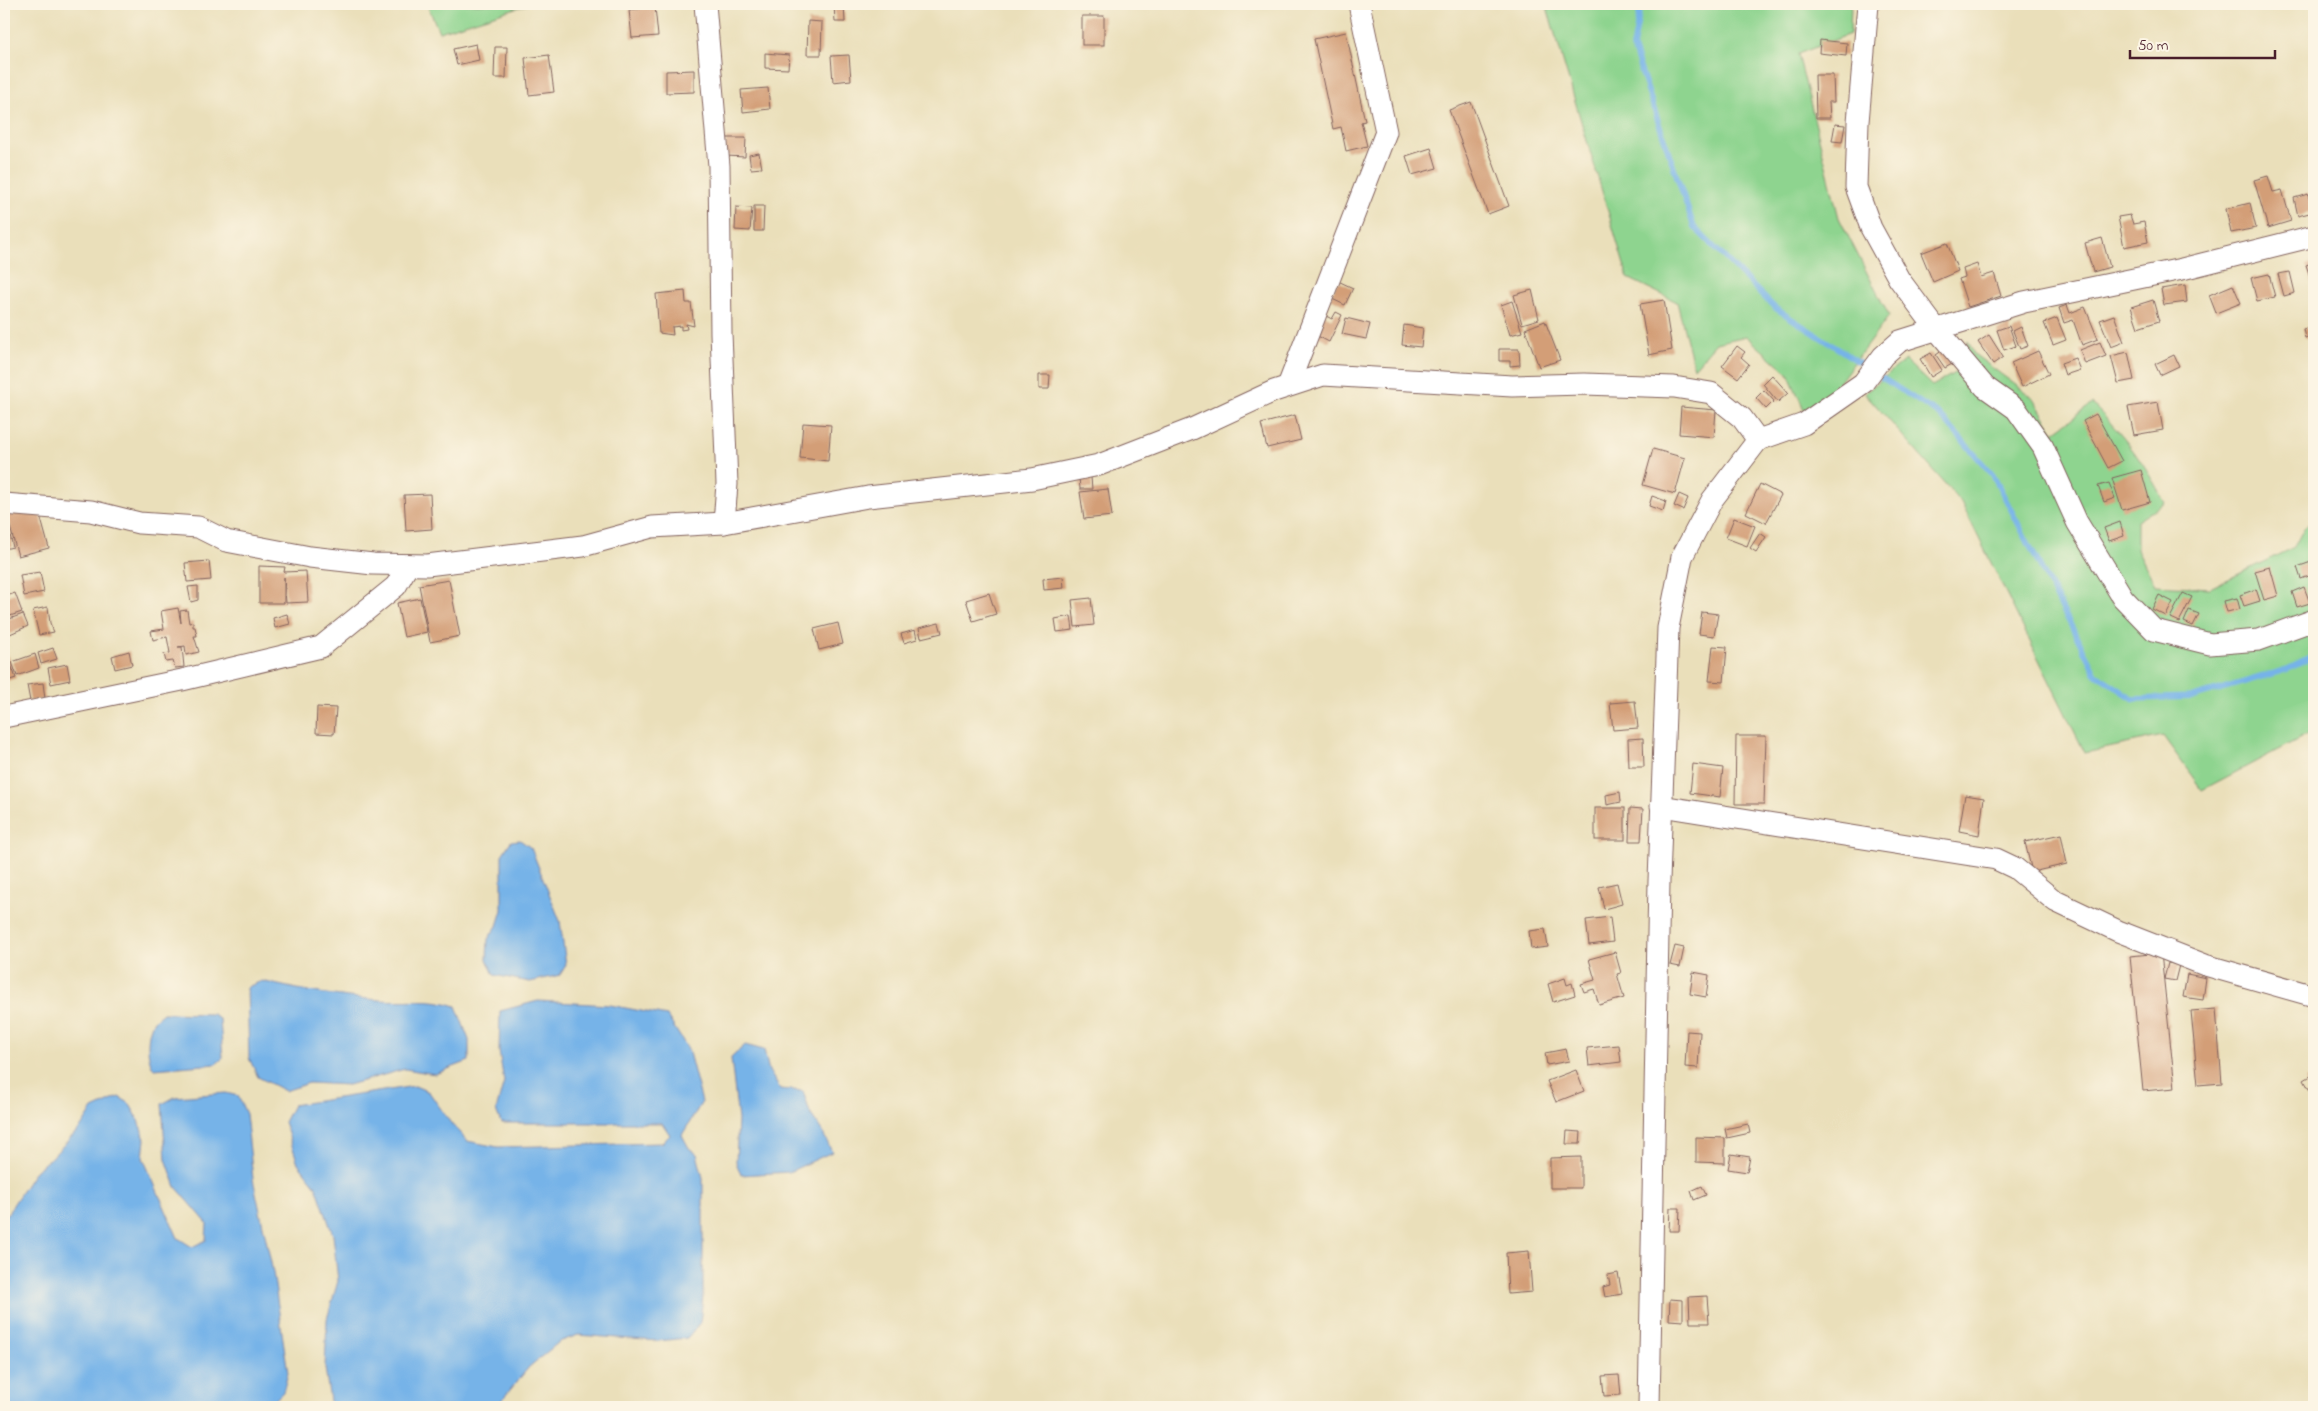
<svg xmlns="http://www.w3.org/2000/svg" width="2318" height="1411" viewBox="0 0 2318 1411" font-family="'Indie Flower',sans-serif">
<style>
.green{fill:#8ed48f;stroke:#6c7a5d}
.water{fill:#76b3e8;stroke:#60698a}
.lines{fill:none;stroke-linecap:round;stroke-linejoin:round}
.stream{stroke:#76b3e8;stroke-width:5.5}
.building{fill:#d39e77}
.minor-casing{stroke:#82625d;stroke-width:23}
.minor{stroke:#fff;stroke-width:21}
</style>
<rect width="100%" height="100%" fill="#fcf5e5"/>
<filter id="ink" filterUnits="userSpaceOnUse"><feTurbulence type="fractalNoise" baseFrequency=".02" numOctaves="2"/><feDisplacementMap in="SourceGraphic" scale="10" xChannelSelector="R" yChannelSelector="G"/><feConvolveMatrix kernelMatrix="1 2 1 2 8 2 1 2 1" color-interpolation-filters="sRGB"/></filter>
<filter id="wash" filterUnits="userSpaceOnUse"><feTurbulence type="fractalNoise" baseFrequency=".0096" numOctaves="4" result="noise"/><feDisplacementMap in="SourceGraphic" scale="20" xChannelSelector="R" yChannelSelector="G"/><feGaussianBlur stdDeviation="1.12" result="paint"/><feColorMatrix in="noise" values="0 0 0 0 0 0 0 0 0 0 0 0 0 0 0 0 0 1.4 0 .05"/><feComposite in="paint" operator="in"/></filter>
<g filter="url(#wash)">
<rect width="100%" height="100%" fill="#eadfba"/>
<g class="green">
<polygon points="427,4 529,4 439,32"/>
<polygon points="1546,4 1851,4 1850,34 1798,54 1839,218 1889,316 1838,384 1806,414 1788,373 1746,336 1716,343 1694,368 1677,302 1628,278"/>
<path d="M1968,341L1974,354L2033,398L2054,432L2092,404C2125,436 2144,463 2165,503L2137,521V549L2155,585L2210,588L2294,547L2305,526L2314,522V731L2202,790L2163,736L2085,753L1961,502L1865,393L1905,360L1932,386L1958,371Z"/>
</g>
<g class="water">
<polygon points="520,840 531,848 560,921 566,965 560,975 530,982 494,975 487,959 488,939 497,926 502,910 502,855 511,841"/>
<path d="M262,981C301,991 340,997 380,1000C405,1002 432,997 456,1006L469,1040V1061L435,1074L405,1069L348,1085L309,1083L285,1091L258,1077L249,1058L247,987Z"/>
<polygon points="538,1001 610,1005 667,1016 688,1049 702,1102 682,1135 689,1148 697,1154 703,1178 703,1296 700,1323 687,1338 658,1341 578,1335 559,1342 529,1367 496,1407 331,1407 325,1368 327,1319 338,1281 333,1235 316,1186 298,1163 284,1122 293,1105 415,1086 429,1092 450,1122 467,1141 498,1147 662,1143 670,1135 662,1123 501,1123 496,1110 504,1082 499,1051 500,1011"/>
<path d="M163,1013L213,1014L220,1020L223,1058L216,1064L154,1069C146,1059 146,1033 154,1021C156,1018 160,1016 163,1013Z"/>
<polygon points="745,1045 764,1050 769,1071 780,1089 803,1091 810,1113 822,1131 832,1152 789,1172 741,1175 736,1162 738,1120 731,1058"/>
<polygon points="226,1093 238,1096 246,1114 253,1179 273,1272 288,1373 283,1392 268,1407 4,1407 4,1219 35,1171 55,1154 81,1127 93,1109 119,1097 129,1103 136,1115 145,1139 143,1158 178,1238 192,1247 206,1240 207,1223 176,1187 166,1159 162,1104 175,1097"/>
</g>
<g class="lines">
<g class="stream">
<polyline points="1641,4 1633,47 1694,227 1775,308 1868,368"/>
<polyline points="1876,374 1940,415 1993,475 2096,674 2134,699 2194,697 2288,669 2314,656"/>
</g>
</g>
<g id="blocks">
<g class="building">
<polygon points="834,4 844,4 845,22 835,22"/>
<polygon points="655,7 658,36 632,38 629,10"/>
<rect x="1082" y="16" width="22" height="29"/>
<polygon points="808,21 822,22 821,55 807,55"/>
<polygon points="1346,32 1365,121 1361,122 1367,146 1346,151 1341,127 1333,129 1314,39"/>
<polygon points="1820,40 1847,43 1846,56 1819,53"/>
<polygon points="476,44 479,60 457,65 453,49"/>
<polygon points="495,47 507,47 506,78 494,78"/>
<polygon points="765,53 789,55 788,69 765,68"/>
<polygon points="549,55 554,92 529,95 525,58"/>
<polygon points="849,55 851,80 833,82 831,56"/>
<polygon points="694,70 694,92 666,93 666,71"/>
<polygon points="1815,75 1833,75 1834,102 1829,102 1830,118 1816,118"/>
<polygon points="768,88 770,109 743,112 741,90"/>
<polygon points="1471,102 1509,206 1488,214 1449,110"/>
<polygon points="1835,124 1845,125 1842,142 1832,141"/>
<polygon points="726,138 746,138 745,157 726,156"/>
<polygon points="1431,148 1437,168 1412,175 1406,156"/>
<polygon points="759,153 762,168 751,169 749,155"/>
<polygon points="2268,176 2273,192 2282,190 2291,221 2268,228 2254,180"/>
<polygon points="2308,194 2313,212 2298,216 2294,198"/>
<polygon points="2250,203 2256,228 2231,233 2226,209"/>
<polygon points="754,206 764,206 763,231 754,231"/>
<polygon points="736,207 752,208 750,231 735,230"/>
<polygon points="2130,215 2133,224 2144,222 2148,242 2124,247 2118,217"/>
<polygon points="2102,238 2110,267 2093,272 2085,243"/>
<polygon points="1947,243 1958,271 1933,282 1921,253"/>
<polygon points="2314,262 2314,288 2306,265"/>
<polygon points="1977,264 1981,277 1994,273 2001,296 1968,307 1959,279 1965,277 1963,269"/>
<polygon points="2290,272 2295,293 2284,296 2278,274"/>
<polygon points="2269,274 2275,297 2257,301 2251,278"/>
<polygon points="1338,281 1353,288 1345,305 1330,298"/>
<polygon points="2185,285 2187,302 2164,305 2161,289"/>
<polygon points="2233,285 2241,303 2216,313 2209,295"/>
<polygon points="1532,290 1539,319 1522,324 1514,295"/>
<polygon points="685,291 686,303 691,303 694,326 686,324 687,329 681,330 681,326 672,327 673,335 659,333 656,294"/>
<polygon points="1664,300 1672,350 1649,355 1640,304"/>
<polygon points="2153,300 2159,321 2138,328 2131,307"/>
<polygon points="1512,301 1522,332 1510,335 1501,305"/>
<polygon points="2067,305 2070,313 2085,307 2098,339 2082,345 2073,320 2064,323 2059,308"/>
<polygon points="1336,312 1342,315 1329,342 1310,332 1320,313 1332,319"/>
<polygon points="2114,315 2124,342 2111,347 2100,320"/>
<polygon points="1346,318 1370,324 1366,339 1342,334"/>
<polygon points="2057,318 2066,340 2053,345 2044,323"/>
<polygon points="1545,321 1560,360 1539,367 1525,329"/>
<polygon points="1404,325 1423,328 1421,347 1402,345"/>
<polygon points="2009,326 2016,346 2004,350 1997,330"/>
<polygon points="2314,326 2314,336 2305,338 2303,329"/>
<polygon points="2021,327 2028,346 2020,349 2013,331"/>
<polygon points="1989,335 2003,357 1993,364 1978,342"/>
<polygon points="2100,342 2106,356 2085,364 2080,350"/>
<polygon points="1737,346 1745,352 1741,357 1749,364 1738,378 1722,366"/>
<polygon points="1499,349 1519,349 1520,365 1510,366 1510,361 1499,361"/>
<polygon points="1943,350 1952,364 1945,368 1936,355"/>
<polygon points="2038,351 2049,374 2022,387 2011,363"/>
<polygon points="2128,352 2134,380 2118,383 2111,356"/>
<polygon points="1931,353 1942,370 1931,377 1920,359"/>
<polygon points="2174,355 2179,366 2160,375 2155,364"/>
<polygon points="2075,358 2080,370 2065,375 2061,363"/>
<polygon points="1039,375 1050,375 1049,389 1039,389"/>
<polygon points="1772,375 1788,393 1778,402 1763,384"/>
<polygon points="1764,390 1774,401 1766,409 1756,398"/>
<polygon points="2158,402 2163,430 2134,435 2128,407"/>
<polygon points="1681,407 1716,410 1714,437 1679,434"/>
<polygon points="2096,414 2122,461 2108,468 2083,421"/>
<polygon points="1295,415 1301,440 1267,448 1261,424"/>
<polygon points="803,423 831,425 828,461 800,458"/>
<polygon points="1653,449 1685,458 1675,494 1643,485"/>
<polygon points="2141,470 2150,502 2122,510 2112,478"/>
<polygon points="1079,477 1091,477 1092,489 1080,489"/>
<polygon points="2109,483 2115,498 2104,502 2098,486"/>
<polygon points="1760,484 1781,495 1766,523 1746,513"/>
<polygon points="1108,489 1112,516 1084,519 1080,492"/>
<polygon points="430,494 432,529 406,531 404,495"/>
<polygon points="1679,494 1688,498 1683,510 1674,506"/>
<polygon points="1652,496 1666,501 1663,511 1649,506"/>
<polygon points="38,508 49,548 18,556 7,516"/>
<polygon points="4,512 13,547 4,549"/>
<polygon points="1734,518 1755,526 1747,546 1726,538"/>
<polygon points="2120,522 2124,536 2109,541 2104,528"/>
<polygon points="1760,533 1766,537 1756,552 1750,548"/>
<polygon points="209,561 211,580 187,582 185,563"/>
<polygon points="2314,561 2314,574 2301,579 2297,567"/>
<polygon points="259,566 285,567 284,572 306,571 308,602 286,603 284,577 284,603 259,603"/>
<polygon points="2270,567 2278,596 2264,600 2255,571"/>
<polygon points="40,572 44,592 24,596 20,575"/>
<polygon points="1063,577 1064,588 1044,590 1043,579"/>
<polygon points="449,580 460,636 430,642 419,585"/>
<polygon points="198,586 198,600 191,602 188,587"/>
<polygon points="2304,587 2310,603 2297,607 2292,592"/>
<polygon points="2256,589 2260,601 2244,606 2240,595"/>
<polygon points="15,593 22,612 4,618 4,597"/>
<polygon points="989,593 996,614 973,621 966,600"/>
<polygon points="2183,593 2192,597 2179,622 2170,618"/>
<polygon points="2159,595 2173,602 2166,616 2152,609"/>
<polygon points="420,598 427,632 404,637 397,603"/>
<polygon points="1091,598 1094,625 1075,627 1072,600"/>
<polygon points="2237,598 2240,609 2227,612 2224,601"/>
<polygon points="48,607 50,623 54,632 39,635 33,610"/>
<polygon points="178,608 181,623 180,611 187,610 189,623 193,622 193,627 195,627 197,636 194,636 199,652 186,655 185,646 178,647 182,647 184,667 175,668 173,661 166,662 164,654 170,653 167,637 153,640 151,631 164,629 161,611"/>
<polygon points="2189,610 2199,614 2193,626 2184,622"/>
<polygon points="1702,612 1718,614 1714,636 1699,634"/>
<polygon points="23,614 28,626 10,634 4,621"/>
<polygon points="287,614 290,624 275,628 273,618"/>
<polygon points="1071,616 1073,630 1057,632 1055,619"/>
<polygon points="838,623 843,644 819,650 814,629"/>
<polygon points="939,623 942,633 921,638 919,628"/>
<polygon points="915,630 917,639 904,643 901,634"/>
<polygon points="1713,646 1727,647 1724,682 1709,681"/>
<polygon points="53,648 57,659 41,664 38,653"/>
<polygon points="129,651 132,665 115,669 112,656"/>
<polygon points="35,654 39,668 17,676 12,662"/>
<polygon points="7,655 16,678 4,682 4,657"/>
<polygon points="67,664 70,680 51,684 48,668"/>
<polygon points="43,683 45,699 30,701 27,685"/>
<polygon points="1635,701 1638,728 1613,730 1610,703"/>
<polygon points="317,707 336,708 334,734 316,733"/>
<polygon points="1736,736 1766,736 1764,804 1735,804"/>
<polygon points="1643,738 1644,767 1629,767 1628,739"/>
<polygon points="1693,764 1723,768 1720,797 1690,793"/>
<polygon points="1620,792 1621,802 1607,805 1606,795"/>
<polygon points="1965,795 1984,798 1979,835 1959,831"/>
<rect x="1595" y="808" width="30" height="32"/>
<polygon points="1630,808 1643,809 1641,841 1629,841"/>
<polygon points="2061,834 2067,864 2032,872 2025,842"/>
<polygon points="1617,883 1622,904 1604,909 1599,887"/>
<polygon points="1610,917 1613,942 1589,945 1586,920"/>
<polygon points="1545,929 1548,947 1531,949 1529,931"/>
<polygon points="1675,946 1684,948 1680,967 1670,965"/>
<polygon points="1615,952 1621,973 1617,974 1624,998 1599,1005 1594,989 1584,992 1581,984 1595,980 1589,959"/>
<polygon points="2161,953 2175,1088 2143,1091 2130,956"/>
<polygon points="2168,963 2179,965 2175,981 2164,979"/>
<polygon points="1693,972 1709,975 1706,997 1690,994"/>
<polygon points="2187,974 2206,978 2203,1000 2183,997"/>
<polygon points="1565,978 1567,985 1572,983 1575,995 1553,1002 1548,984"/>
<polygon points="2216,1009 2222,1083 2198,1085 2191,1011"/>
<polygon points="1687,1031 1700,1032 1698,1068 1685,1067"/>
<polygon points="1619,1045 1621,1062 1589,1066 1587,1048"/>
<polygon points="1566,1049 1569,1061 1547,1065 1545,1053"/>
<polygon points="1576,1070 1584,1091 1556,1102 1547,1081"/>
<polygon points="2314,1074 2314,1098 2304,1080"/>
<polygon points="1748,1124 1750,1133 1727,1138 1725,1129"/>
<polygon points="1567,1131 1581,1132 1580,1144 1566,1144"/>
<polygon points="1696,1137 1725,1138 1725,1163 1696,1162"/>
<polygon points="1731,1154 1750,1157 1747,1172 1728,1169"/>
<polygon points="1581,1157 1581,1188 1550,1188 1550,1158"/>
<polygon points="1702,1186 1706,1195 1694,1200 1691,1191"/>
<polygon points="1670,1208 1680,1208 1679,1231 1669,1231"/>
<polygon points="1529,1251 1532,1292 1508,1294 1506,1253"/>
<polygon points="1618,1273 1622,1294 1605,1297 1603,1287 1610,1285 1608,1275"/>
<polygon points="1707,1296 1709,1323 1690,1323 1689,1297"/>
<polygon points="1670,1299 1683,1300 1683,1321 1669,1320"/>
<polygon points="1619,1375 1621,1395 1604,1396 1602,1376"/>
</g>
</g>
</g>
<g filter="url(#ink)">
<use href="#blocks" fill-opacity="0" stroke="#82625d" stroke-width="1"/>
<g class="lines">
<g class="minor-casing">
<g id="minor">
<polyline points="705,4 719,166 721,333 727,484 724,523"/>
<polyline points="1868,4 1858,122 1856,187 1871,228 1899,279 1937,330 1985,387 2016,409 2043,447 2077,522 2123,598 2154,630 2210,644 2259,640 2314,620"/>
<polyline points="1288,386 1386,132 1359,4"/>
<polyline points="4,504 91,511 139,523 198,527 226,541 310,557 373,564 427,565 583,546 652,527 724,523 868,497 1032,479 1099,465 1192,429 1274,391 1323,375 1512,386 1584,384 1674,387 1711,393 1742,418 1758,440 1804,424 1863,383 1883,356 1900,341 2024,302 2182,269 2314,236"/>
<polyline points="4,717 182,680 321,647 396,586 408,565"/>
<polyline points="1661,806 1996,859 2015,868 2055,901 2118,931 2205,965 2314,996"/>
<polyline points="1649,1407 1659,881 1668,628 1682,557 1712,500 1758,440"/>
</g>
</g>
<use href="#minor" class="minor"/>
</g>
</g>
<rect width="2318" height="1411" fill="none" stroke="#fcf5e5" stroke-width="20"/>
<path d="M2130 50v8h145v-8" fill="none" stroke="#4a1f2b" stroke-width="2.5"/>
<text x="2138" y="50" font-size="15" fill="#4a1f2b" stroke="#fcf5e5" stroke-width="4" paint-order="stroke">50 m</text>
</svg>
